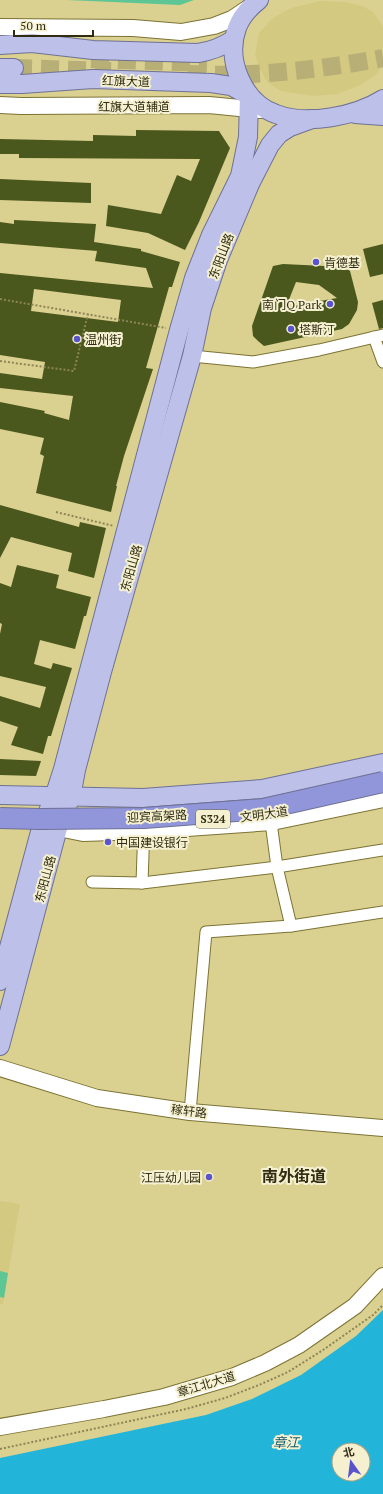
<svg xmlns="http://www.w3.org/2000/svg" width="383" height="1494" viewBox="0 0 383 1494" font-family="'PT Serif','Noto Sans SC',serif">
<style>
.built{fill:#d4c981}
.green{fill:#5ec694}
.water{fill:#23b5d9;fill-rule:evenodd}
.building{fill:#4a571d;fill-rule:evenodd}
.lines{fill:none;stroke-linecap:round;stroke-linejoin:round}
.primary-tunnel{stroke:#b8af77;stroke-width:18;stroke-dasharray:18 9;stroke-linecap:butt}
.street-casing{stroke:#7c7335;stroke-width:13}
.secondary-casing{stroke:#7c7335;stroke-width:18}
.primary-casing{stroke:#6f7195;stroke-width:20}
.path{stroke:#8d8557;stroke-width:2;stroke-dasharray:2 2;stroke-linecap:butt}
.street{stroke:#fff;stroke-width:11}
.secondary{stroke:#fff;stroke-width:16}
.primary{stroke:#bdc0e9;stroke-width:18}
.highway-bridge-casing{stroke:#6f7195;stroke-width:22;stroke-linecap:butt}
.highway-bridge{stroke:#9196db;stroke-width:20}
.poi-dot{fill:#5a54cc;stroke:#f4f0d0;stroke-width:1.5}
.labels{text-anchor:middle;dominant-baseline:central;stroke-width:4;stroke-linejoin:round;paint-order:stroke}
.shield{fill:#f4f0d0;stroke:#6b674b;stroke-width:1}
.shield-label{font-size:11px;font-weight:bold;fill:#302c12}
.street-label{font-size:12px;fill:#302c12;stroke:#f4f0d0}
.poi-label{font-size:12px;fill:#302c12;stroke:#f4f0d0;text-anchor:start}
.water-label{font-size:13px;font-style:italic;fill:#0d596c;stroke:#f4f0d0}
.district-label{font-size:16px;font-weight:bold;fill:#302c12;stroke:#f4f0d0}
</style>
<rect width="100%" height="100%" fill="#dad090"/>
<g class="built">
<polygon points="320,1 343,2 354,4 364,7 373,12 383,26 383,61 380,68 377,74 360,85 337,94 313,96 281,91 267,82 259,67 255,55 259,33 272,19 283,12 295,7"/>
<polygon points="0,1201 20,1204 3,1304 0,1304"/>
</g>
<g class="green">
<polygon points="67,0 194,0 180,5"/>
<polygon points="0,1271 8,1273 4,1298 0,1297"/>
</g>
<path class="water" d="M383,1310V1494H0V1458L206,1415L252,1399L301,1375L356,1336ZM339,1450H363V1474H339Z"/>
<g class="building">
<polygon points="136,130 219,131 230,148 199,222 185,250 148,233 106,226 108,205 161,214 177,175 191,181 200,159 19,158 19,154 0,154 0,139 93,141 93,135 136,136"/>
<polygon points="0,179 91,183 91,203 0,200"/>
<path d="M14,220L96,224L94,242L141,249V251L180,262L172,287H169L146,368L153,369L124,456L116,486H117L111,512L36,493L44,456L40,454L44,438L0,429V402L45,411L44,413L69,420L73,396L0,388V373L42,379L45,362L0,355V273L153,288L146,268L95,261L97,251L0,243V222L14,224ZM34,289L121,300L118,322L31,311Z"/>
<polygon points="383,244 383,274 370,277 363,249"/>
<path d="M283,264L345,267L350,271L358,302L357,310L349,324L342,329L264,346L258,341L253,336L252,326L273,266ZM296,282L319,285L337,298L286,307Z"/>
<polygon points="383,300 383,328 379,329 372,303"/>
<polygon points="0,505 79,527 80,522 106,528 94,578 68,571 72,553 11,537 0,558"/>
<polygon points="17,565 59,575 56,588 91,597 86,616 84,616 75,649 40,640 34,664 51,669 53,663 72,668 51,736 48,736 43,754 11,745 18,727 0,721 0,696 40,708 46,687 0,676 0,634 2,624 0,623 0,583 11,587"/>
<polygon points="0,759 41,761 36,776 0,775"/>
</g>
<g class="lines">
<g class="primary-tunnel">
<polyline points="91,59 207,63"/>
<polyline points="14,68 111,71"/>
<path d="M188,74C253,77 319,70 383,58"/>
</g>
<g class="street-casing">
<g id="street">
<polyline points="374,337 383,362"/>
<polyline points="192,356 253,362 319,350 383,335"/>
<polyline points="270,815 277,867 291,926"/>
<polyline points="92,882 142,883 277,867 383,850"/>
<polyline points="142,883 144,825"/>
<polyline points="190,1112 206,932 291,926 383,912"/>
</g>
</g>
<g class="secondary-casing">
<g id="secondary">
<polyline points="0,27 133,28 181,32 214,26 232,19 250,7"/>
<polyline points="0,105 21,106 209,105 260,110"/>
<polyline points="58,828 83,833 144,831 272,822 383,799"/>
<polyline points="0,1068 97,1098 190,1112 383,1128"/>
<polyline points="0,1427 104,1409 164,1397 232,1377 265,1363 299,1345 355,1306 383,1276"/>
</g>
</g>
<g class="primary-casing">
<g id="primary">
<path d="M259,0C250,7 241,17 237,28C225,61 244,103 276,114C307,126 356,116 383,99"/>
<path d="M0,45L32,43L93,50L198,53C212,51 222,47 234,39"/>
<polyline points="0,68 14,68"/>
<polyline points="0,84 22,84 93,79 211,83 231,86 249,96 248,137 240,176 211,235 194,278 179,330 63,769 54,797 41,828 0,981"/>
<polyline points="355,114 383,116"/>
<polyline points="0,795 143,798 262,789 383,763"/>
<polyline points="0,1046 58,828 71,797 76,770 102,672 192,356 202,308 218,260 250,184 270,145 279,134 290,127 312,119"/>
</g>
</g>
<g class="path">
<polyline points="0,299 166,328"/>
<polyline points="0,361 74,371 88,314"/>
<polyline points="56,512 114,526"/>
<polyline points="0,1449 186,1409 225,1398 259,1385 288,1372 323,1350 373,1315 383,1305"/>
</g>
<use href="#street" class="street"/>
<use href="#secondary" class="secondary"/>
<use href="#primary" class="primary"/>
<g class="highway-bridge-casing">
<polyline id="highway-bridge" points="0,818 40,819 144,818 263,809 383,782"/>
</g>
<use href="#highway-bridge" class="highway-bridge"/>
</g>
<g class="poi-dot">
<circle cx="316" cy="262" r="4"/>
<circle cx="330" cy="304" r="4"/>
<circle cx="291" cy="329" r="4"/>
<circle cx="77" cy="339" r="4"/>
<circle cx="108" cy="842" r="4"/>
<circle cx="209" cy="1177" r="4"/>
</g>
<g class="labels">
<rect class="shield" x="196" y="810" width="34" height="18" rx="3"/>
<g class="shield-label">
<text x="213" y="819">S324</text>
</g>
<g class="street-label">
<text transform="translate(126 81) rotate(2)">红旗大道</text>
<text x="134" y="106">红旗大道辅道</text>
<text transform="translate(221 256) rotate(-69)">东阳山路</text>
<text transform="translate(131 568) rotate(-74)">东阳山路</text>
<text transform="translate(264 814) rotate(-8)">文明大道</text>
<text transform="translate(157 816) rotate(-3)">迎宾高架路</text>
<text transform="translate(45 879) rotate(-75)">东阳山路</text>
<text transform="translate(189 1111) rotate(7)">稼轩路</text>
<text transform="translate(206 1384) rotate(-17)">章江北大道</text>
</g>
<g class="poi-label">
<text x="324" y="262">肯德基</text>
<text x="322" y="304" text-anchor="end">南门Q Park</text>
<text x="299" y="329">塔斯汀</text>
<text x="85" y="339">温州街</text>
<text x="116" y="842">中国建设银行</text>
<text x="201" y="1177" text-anchor="end">江压幼儿园</text>
</g>
<g class="water-label">
<text x="286" y="1442">章江</text>
</g>
<g class="district-label">
<text x="294" y="1176">南外街道</text>
</g>
</g>
<g transform="translate(351 1462) rotate(346)"><circle r="19" fill="#f4f0d0" stroke="#a6a284"/>
<path d="M0-3L7 15L0 10L-7 15Z" fill="#5a54cc"/>
<text y="-6" font-size="11" font-weight="bold" text-anchor="middle" fill="#302c12">北</text>
</g>
<path d="M14 30v6h79v-6" fill="none" stroke="#302c12" stroke-width="2"/>
<text x="20" y="30" font-size="12" fill="#302c12" stroke="#f4f0d0" stroke-width="3" paint-order="stroke">50 m</text>
</svg>
